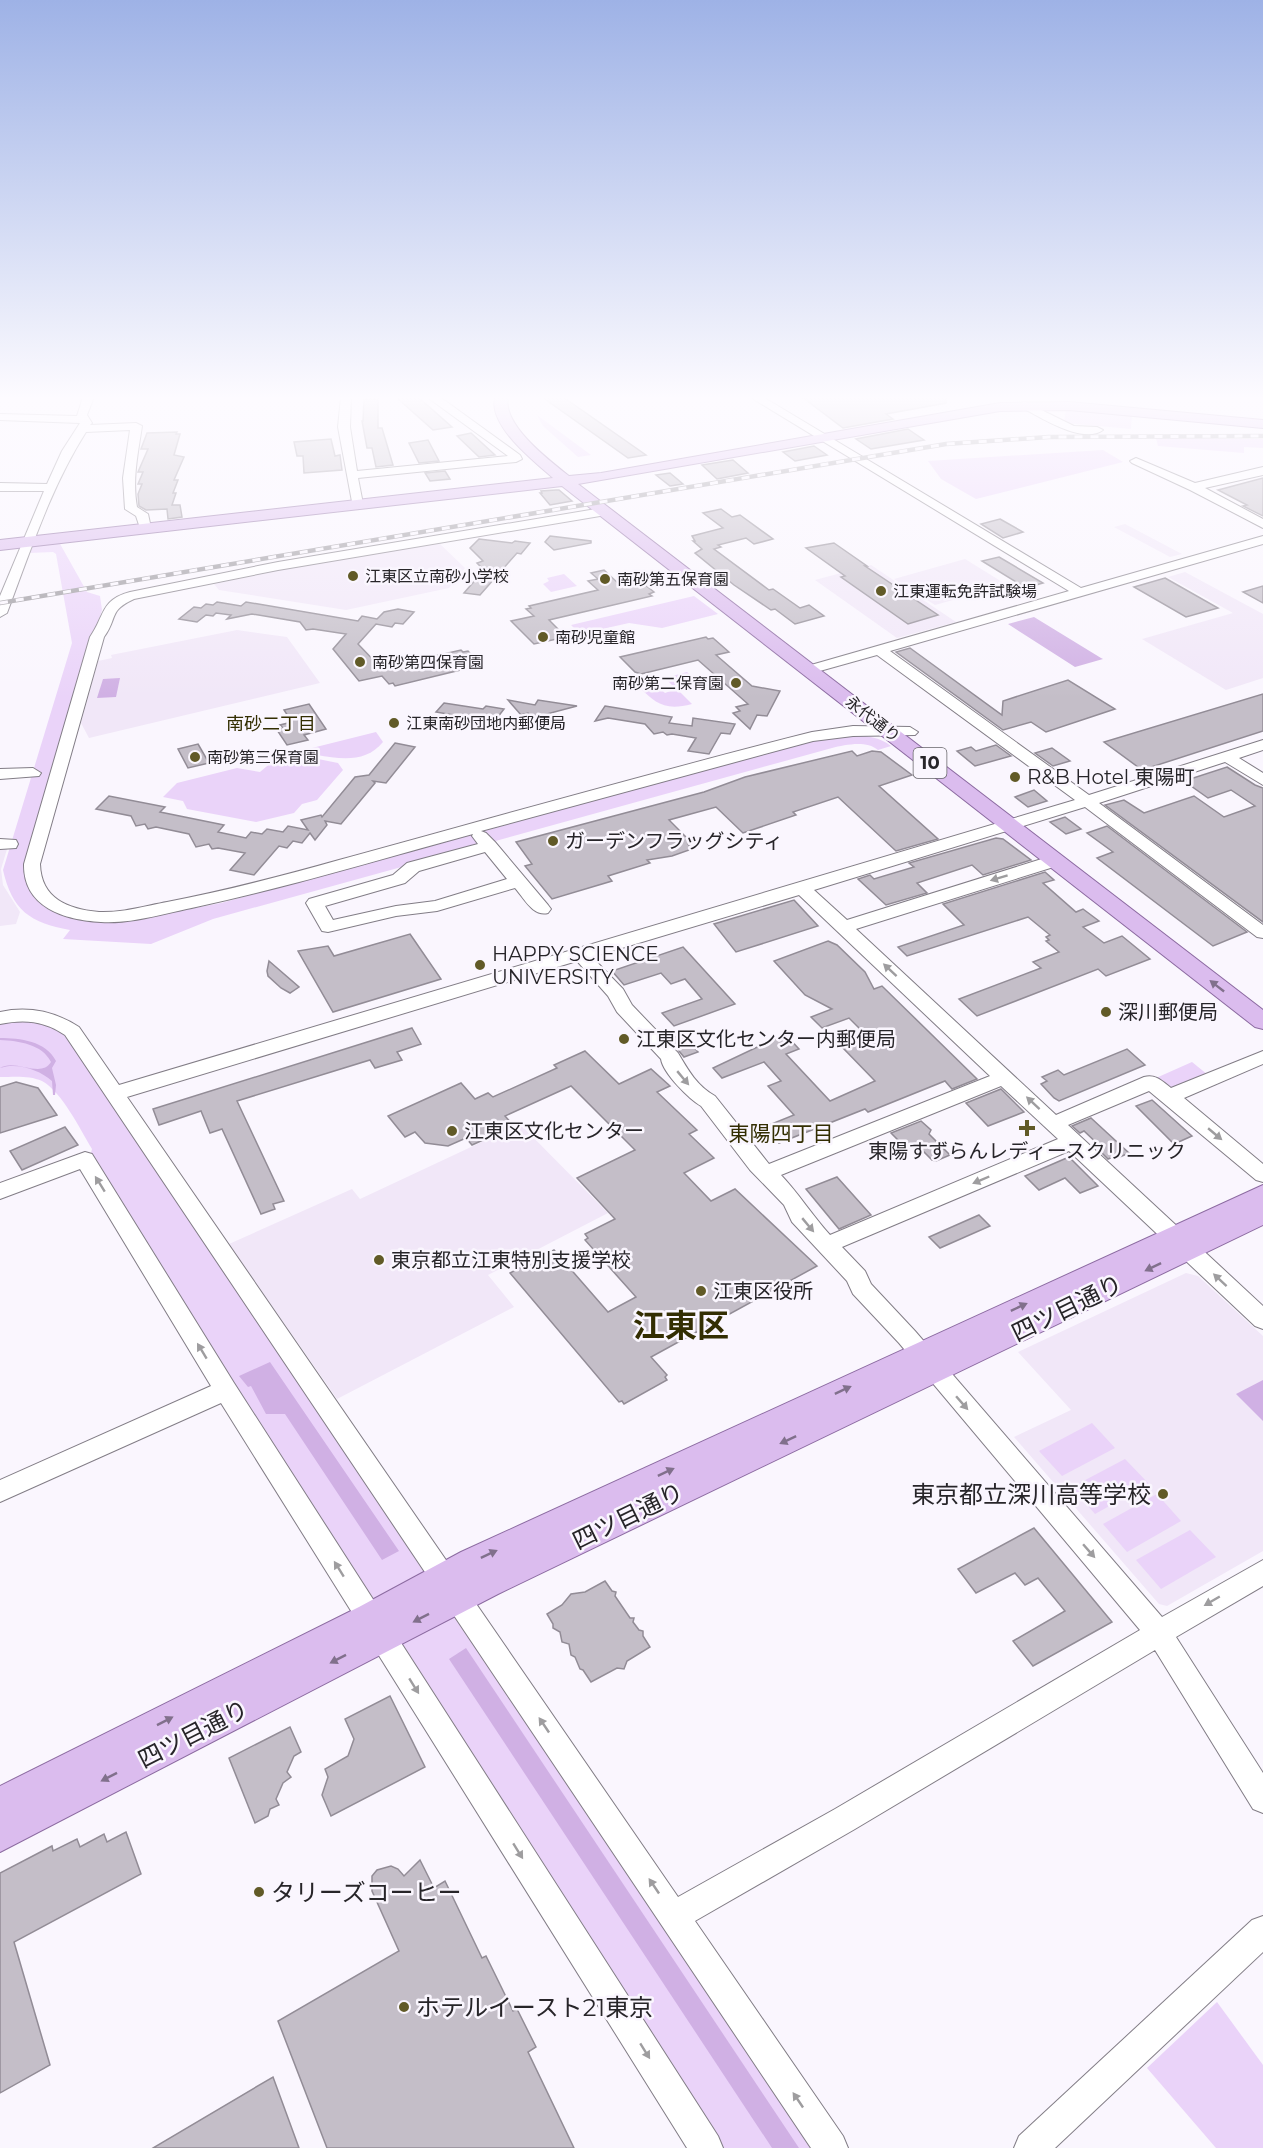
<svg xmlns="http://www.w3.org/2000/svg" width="1263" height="2148" viewBox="0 0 1263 2148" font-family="Montserrat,'Noto Sans JP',sans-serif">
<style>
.built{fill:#f1e7f8}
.green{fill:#ead3f9}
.water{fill:#d0b0e4}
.building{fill:#c4bec8;stroke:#928c96;stroke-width:1.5}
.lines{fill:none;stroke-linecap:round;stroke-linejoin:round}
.minor-casing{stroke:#827d86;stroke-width:2}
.major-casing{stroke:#8c6ba1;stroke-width:2}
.minor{fill:#fff;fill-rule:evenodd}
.major{fill:#dbbcee;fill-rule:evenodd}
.rail-casing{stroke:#9b989e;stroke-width:4.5}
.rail{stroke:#faf6fe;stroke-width:3;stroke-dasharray:8;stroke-linecap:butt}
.oneway{fill:#9e9d9f}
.oneway2{fill:#81708c}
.poi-dot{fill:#615a27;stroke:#faf6fe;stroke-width:2}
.labels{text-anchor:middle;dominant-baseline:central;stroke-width:5;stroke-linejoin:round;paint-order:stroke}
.far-poi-label{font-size:16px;fill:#272529;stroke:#faf6fe;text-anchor:start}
.far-street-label{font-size:16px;fill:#272529;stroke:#faf6fe}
.far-neighbourhood-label{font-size:18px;fill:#332e02;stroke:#faf6fe}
.shield{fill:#faf6fe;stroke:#666469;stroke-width:1.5}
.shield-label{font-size:18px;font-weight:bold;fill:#272529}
.poi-label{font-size:20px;fill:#272529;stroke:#faf6fe;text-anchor:start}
.neighbourhood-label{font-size:21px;fill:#332e02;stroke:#faf6fe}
.near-street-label{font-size:24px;fill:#272529;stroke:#faf6fe}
.near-poi-label{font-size:24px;fill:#272529;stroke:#faf6fe;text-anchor:start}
.town-label{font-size:32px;font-weight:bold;fill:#332e02;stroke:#faf6fe}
</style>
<rect width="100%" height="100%" fill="#faf6fe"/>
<g class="built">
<polygon points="1125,524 1182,554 1170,557 1114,527"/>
<polygon points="439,543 465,568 449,588 346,610 219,590 214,584 280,570"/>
<polygon points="965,559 1007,585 935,605 894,579"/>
<polygon points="871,565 956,622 897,638 815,580"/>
<polygon points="1185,572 1263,614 1263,678 1226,690 1142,639 1233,613 1168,577"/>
<polygon points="237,630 287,637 320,683 89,738 81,723 98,661 112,658 111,655"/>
<polygon points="0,846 8,846 1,869 3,885 20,912 16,924 0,926"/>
<polygon points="520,1124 608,1213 488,1275 514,1307 337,1399 229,1244 352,1189 360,1199"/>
<polygon points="1186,1273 1198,1276 1263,1336 1263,1551 1167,1606 1159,1604 1014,1437 1071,1410 1018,1352"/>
</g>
<g class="green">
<polygon points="1066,409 1132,415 1131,429 1064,423"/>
<polygon points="537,415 591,455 578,457 543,426"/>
<polygon points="1156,438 1263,439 1263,448 1244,447 1244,453 1158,446"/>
<polygon points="1103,450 1123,462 976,499 941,479 928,461"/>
<path d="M59,542L87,592L100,596L102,610L25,869L66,911L148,917L221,903L823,738C844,734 873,732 891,746L878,750C866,740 845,745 832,748L213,919L151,944L63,939L70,930C30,923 12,910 3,870L72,643L56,554L53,552L29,553L33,546Z"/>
<polygon points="564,574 577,586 551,592 543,584 549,581 547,578"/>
<polygon points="694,596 718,614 662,628 629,623 580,634 571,625"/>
<path d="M687,672L700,684L677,689L692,704C665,711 656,704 637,685L652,681L665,693L676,689L665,678Z"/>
<path d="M376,732L383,742C366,763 341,759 317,755L312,748Z"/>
<polygon points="298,755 338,763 343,770 317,800 302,804 294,813 256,822 187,809 183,801 163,797 177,783 237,768 260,772 273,761"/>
<path d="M43,1020L67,1033L820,2148H718L90,1157L92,1149C80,1129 62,1092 42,1081C29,1075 13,1077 0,1077V1022Z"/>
<path d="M1192,1062L1208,1075C1184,1085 1178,1097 1156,1078Z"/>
<polygon points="1092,1423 1115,1448 1062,1476 1039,1451"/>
<polygon points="1125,1459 1149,1484 1095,1514 1072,1487"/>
<polygon points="1157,1494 1181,1521 1127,1552 1103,1524"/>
<polygon points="1190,1530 1216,1557 1161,1589 1136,1560"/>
<polygon points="1217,2002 1263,2065 1263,2148 1216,2148 1147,2068"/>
</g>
<g class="water">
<polygon points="1034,617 1101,658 1103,659 1075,667 1008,624"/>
<polygon points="120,678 116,697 97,698 103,679"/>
<path d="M0,1038C20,1038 46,1041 56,1061L52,1068L56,1085L55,1095H53L52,1081C40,1070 17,1062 0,1068C15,1058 41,1079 51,1062C42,1044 19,1041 0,1040Z"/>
<polygon points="270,1362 399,1551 382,1560 285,1414 266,1414 251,1386 248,1387 239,1376"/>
<polygon points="1263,1380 1263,1421 1236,1394"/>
<polygon points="466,1648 799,2148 772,2148 449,1659"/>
</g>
<g class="building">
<polygon points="396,397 418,397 452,427 433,430"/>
<polygon points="542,397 563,397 646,455 628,458"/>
<polygon points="802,397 946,397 946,403 886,414 893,419 843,428"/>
<polygon points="364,399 378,399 378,428 382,428 393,465 376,467 372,448 367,448 362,421 363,421"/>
<polygon points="908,429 924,440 871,449 856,439"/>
<polygon points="177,432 176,434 180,434 174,455 184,457 174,480 178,480 173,493 176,493 172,505 180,505 182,517 168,519 167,509 146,510 139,506 138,494 142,484 138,484 143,472 138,472 148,449 141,449 147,433"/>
<polygon points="471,433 495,455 479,457 457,436"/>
<polygon points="331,439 335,456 340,455 342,470 304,473 303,456 297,456 294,442"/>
<polygon points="428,440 439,461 419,463 409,443"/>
<polygon points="814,446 827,455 795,461 783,452"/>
<polygon points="733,460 748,473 717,479 702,465"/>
<polygon points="445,471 450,479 430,481 425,473"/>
<polygon points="670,473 683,484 670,486 656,475"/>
<polygon points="1263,478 1263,516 1243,506 1247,505 1218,490"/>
<polygon points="556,490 559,490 572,501 550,505 540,493 542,493 541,491"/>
<polygon points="721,509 732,517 740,515 773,539 754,544 746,538 718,545 721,547 714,549 769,590 773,589 800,608 809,605 824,616 795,624 775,609 771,610 734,585 695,553 702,549 693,541 695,541 692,536 723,528 703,513"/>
<polygon points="1000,519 1023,532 1003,538 981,524"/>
<polygon points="550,536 591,541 591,543 554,550 545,542"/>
<polygon points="479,539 512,543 515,541 530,543 521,554 517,553 480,595 464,593 484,570 477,563 483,561 470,548"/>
<polygon points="834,543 867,566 865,566 938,615 908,624 841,577 845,576 806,548"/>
<polygon points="999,557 1043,583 1026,588 982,561"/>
<polygon points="604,570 620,585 639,580 654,592 649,594 652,596 549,620 566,637 534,644 511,621 534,616 526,609 531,608 529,606 598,590 588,581 598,579 591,573"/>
<polygon points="1165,578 1218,608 1186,617 1134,587"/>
<polygon points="1263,586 1263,603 1243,592"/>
<polygon points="217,602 241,606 246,602 358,621 362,616 377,619 384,612 398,609 414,612 403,624 395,623 392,627 376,624 358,644 381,668 461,650 463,652 468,651 481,665 395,686 393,683 389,684 382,676 359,681 333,649 346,634 313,629 306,630 300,622 252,614 227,619 231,615 216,613 213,616 206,615 197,622 179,619 194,607 201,608 206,604 213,605"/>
<polygon points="706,637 708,639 713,638 729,652 716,655 752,686 780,691 767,716 757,715 750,729 733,713 740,711 736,707 748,704 698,660 641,674 635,672 620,657"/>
<polygon points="910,648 1002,715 1003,701 1068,680 1115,709 1046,732 1031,722 1003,730 896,652"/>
<polygon points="1263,694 1263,731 1142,770 1104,742"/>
<polygon points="508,700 535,705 538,700 577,706 532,718 528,713 521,715"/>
<polygon points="444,703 483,709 486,706 504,709 494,722 436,712"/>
<polygon points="309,704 326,729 304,735 308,740 287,745 277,730 283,728 280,725 292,722 284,710"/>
<polygon points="605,706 672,717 669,723 692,726 693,718 735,724 730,734 721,733 709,754 688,751 696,738 672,734 667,735 663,732 654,734 645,724 608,718 595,721"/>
<polygon points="395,743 415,747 386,783 373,781 375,783 341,824 325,821 327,825 315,840 310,833 302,843 293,841 287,848 279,846 254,875 230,870 245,853 218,848 212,849 209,844 196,847 189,834 156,827 148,829 145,824 136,826 131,816 96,809 109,796 165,807 160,812 224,825 218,832 246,838 251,832 262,834 267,829 283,832 288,826 308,830 301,820 321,815 322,817 355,777 369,775"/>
<polygon points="198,744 209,763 188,768 178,749"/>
<polygon points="996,745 1011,756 975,766 957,751 971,747 976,751"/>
<polygon points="1052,748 1070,761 1053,766 1035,753"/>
<polygon points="852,751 857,756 872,751 881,752 912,775 879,786 938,839 896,851 838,797 793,812 796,815 743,833 716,807 669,820 692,843 688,844 692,849 672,856 647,860 650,863 608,876 612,881 552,899 525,866 532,864 516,842 704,792 745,777"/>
<polygon points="1227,767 1255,785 1263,788 1263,922 1105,805 1124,800 1144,813 1194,796 1224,817 1255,806 1231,790 1208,798 1184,781"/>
<polygon points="1034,790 1047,801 1028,807 1015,797"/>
<polygon points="1065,817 1081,829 1066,834 1050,822"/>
<polygon points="1107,826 1247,932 1213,946 1097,858 1113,852 1087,833"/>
<polygon points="996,838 1003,839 1031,860 983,875 972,865 917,883 927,893 886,905 858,879 870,875 874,879 914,867 909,863"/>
<polygon points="1045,872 1054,880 1043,883 1076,912 1083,909 1099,921 1083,927 1104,943 1122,936 1150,959 1106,976 1098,969 977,1016 959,999 1041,968 1033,962 1059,952 1046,941 1049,940 1046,937 1050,935 1028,917 907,956 898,947 964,925 943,904"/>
<polygon points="794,900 818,926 736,952 714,924"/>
<polygon points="410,934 441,979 333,1012 298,951 328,946 334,956"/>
<polygon points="828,941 837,945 865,972 874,989 882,986 977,1079 952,1089 945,1081 868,1112 865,1109 779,1143 764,1127 794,1115 768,1086 781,1081 764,1062 722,1078 713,1068 785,1034 799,1049 786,1054 830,1101 875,1081 843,1048 869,1038 849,1018 822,1028 811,1017 832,1009 805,995 774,961"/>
<polygon points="683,947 735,1004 674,1026 662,1013 702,999 685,979 671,984 661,973 624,985 612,971"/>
<polygon points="269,961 299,987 290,993 281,988 268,976 267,971"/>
<polygon points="412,1028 421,1044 397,1052 402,1060 375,1068 370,1060 237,1101 284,1201 273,1204 275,1209 261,1214 222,1129 210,1133 201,1111 159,1125 153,1109"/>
<polygon points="683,1034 698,1052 684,1057 669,1039"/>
<polygon points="1127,1049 1145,1065 1059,1101 1054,1098 1041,1084 1047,1081 1042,1077 1058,1070 1064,1075"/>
<polygon points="585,1051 619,1084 651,1069 670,1086 657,1092 697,1130 689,1134 714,1158 684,1173 711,1201 735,1189 817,1266 651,1357 667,1375 665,1377 667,1380 624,1404 622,1401 619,1402 510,1273 554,1250 608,1312 636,1297 585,1240 588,1238 585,1234 615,1219 577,1178 635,1150 571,1086 505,1116 514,1126 472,1145 466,1138 448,1146 425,1143 415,1132 405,1137 388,1116 461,1083 475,1099 488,1093 493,1097 557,1068 554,1065"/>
<polygon points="16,1082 38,1088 57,1115 0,1133 0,1087"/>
<polygon points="1001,1089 1024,1112 988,1126 966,1103"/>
<polygon points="1152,1100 1192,1136 1174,1144 1136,1106"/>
<polygon points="1091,1118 1129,1153 1115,1159 1113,1157 1108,1159 1099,1150 1103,1149 1084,1131 1080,1133 1072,1126"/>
<polygon points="921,1121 931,1130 929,1134 950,1155 936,1161 932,1160 917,1145 907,1149 891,1133"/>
<polygon points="65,1127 78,1145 22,1170 10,1151"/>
<polygon points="1069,1157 1098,1186 1080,1193 1065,1178 1039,1190 1025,1176"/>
<polygon points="837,1177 871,1215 839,1229 806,1189"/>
<polygon points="979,1215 990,1226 940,1248 929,1237"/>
<polygon points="1034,1528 1112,1622 1033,1666 1013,1641 1065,1611 1038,1578 1025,1585 1015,1573 976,1593 958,1569"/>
<polygon points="605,1581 612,1591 616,1592 615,1596 630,1618 634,1618 633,1622 639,1630 643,1631 643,1636 650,1647 627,1661 624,1669 617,1668 591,1682 583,1670 580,1669 575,1657 571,1655 569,1644 562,1642 560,1632 553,1628 553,1624 547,1614 562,1605 571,1594 585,1592"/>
<polygon points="390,1696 425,1767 331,1816 322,1795 328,1777 325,1769 348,1756 354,1739 345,1719"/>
<polygon points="290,1727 301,1752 294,1756 287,1772 291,1777 283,1783 276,1799 279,1805 270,1809 268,1816 255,1823 229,1758"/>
<polygon points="126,1832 141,1874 14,1942 50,2065 0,2093 0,1873 52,1846 53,1851 77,1839 80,1847 104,1834 107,1842"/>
<polygon points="420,1860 434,1888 445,1881 482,1958 486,1956 513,2011 517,2009 536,2047 528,2052 574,2148 327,2148 278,2021 399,1951 372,1891 372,1876 377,1870 391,1866 398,1869 404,1876"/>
<polygon points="273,2077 299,2148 153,2148"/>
</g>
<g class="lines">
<g class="minor-casing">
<g id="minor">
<path d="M83,397H94L87,415L92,423L90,425L136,423L142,426C138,453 132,480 137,507L148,514L151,528L145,532L141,531L136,516L125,509L123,478L130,430L86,432C51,487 30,552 7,613L0,617V596L44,491H0V483L47,484L62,451L80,423L0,420V414L77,416Z"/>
<polygon points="341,397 351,397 350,427 357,471 508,456 427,397 440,397 520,455 522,459 516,462 358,478 363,504 361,507 353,507 338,427"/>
<path d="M750,397H763L1081,588L1263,536V544L890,651L1089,795L1263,740V750L1239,758L1263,773V785L1225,762L1099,803L1263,925V938L1257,937L1085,807L814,890L847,920L1048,857H1060L1062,861L1060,865L856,929L1056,1115L1144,1077C1156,1074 1162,1081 1171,1088L1263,1051V1064L1184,1098L1263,1164V1182L1256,1180L1149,1091L1068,1125L1263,1306V1329L1255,1326L1069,1151L842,1247L865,1271L871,1284L915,1331L1162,1617L1263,1560V1586L1176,1637L1263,1773V1813L1253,1809L1155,1650L855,1829L695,1921L843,2136L848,2148H811L65,1035C44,1021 25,1019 0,1024V1012C28,1006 54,1011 79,1027L119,1085L1075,800L877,655L809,674L804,673L802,670L804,667L1069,591ZM799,895L990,1076L769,1164L715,1096C697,1086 688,1070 678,1053L632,1005L623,989L592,957ZM577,961L608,996L617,1012L661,1059C663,1073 689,1099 701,1106L750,1170L784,1205L792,1222L847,1281L853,1294L899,1343L1140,1630L835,1809L678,1897L127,1097ZM1001,1086L1058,1139L830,1235C812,1215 799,1194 781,1175Z"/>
<path d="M1025,402L1074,426L1097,427L1103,430C1083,445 1040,417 1021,407V403Z"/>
<polygon points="1136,458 1195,483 1263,467 1263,475 1205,488 1263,519 1263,528 1190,490 1132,463 1130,461"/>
<path d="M602,508L606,509V515L278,570L134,599C108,611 118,618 104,637L40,864C41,899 68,909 99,912C122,913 145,906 167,902C225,891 282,876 339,860C496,817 654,772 812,732L853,726L910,727L918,732L915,735L853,736L813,741L481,831L486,833L495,842L548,905L551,909L548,913C533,917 524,898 515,888L437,911L396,916L328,932L322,931L306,903L309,899L393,875L407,863L478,844L472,836L473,834C381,859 289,887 196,907C166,913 132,924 101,922C64,920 23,907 24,864L90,637C105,616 100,600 130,592L278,562ZM485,852L507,879L435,901L396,906L333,920L325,906L405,883L419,871Z"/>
<polygon points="33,768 41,773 39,776 0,779 0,769"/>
<polygon points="0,839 16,840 18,844 16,848 0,849"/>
<polygon points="85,1152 92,1154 234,1383 718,2136 723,2148 687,2148 221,1403 0,1502 0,1480 211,1386 80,1169 0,1199 0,1183"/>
<polygon points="1263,1916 1263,1952 1055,2148 1014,2148 1019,2136 1252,1920"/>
</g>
</g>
<g class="major-casing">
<g id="major">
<path d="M495,397H508C502,425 549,460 569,476L601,473L1000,403L1069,402L1263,420V428L1069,410L1000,411L578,484L1263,1010V1029L1255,1027L562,486L0,550V540L553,478C534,461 488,426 495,397Z"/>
<polygon points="1263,1185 1263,1225 498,1594 0,1852 0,1786 359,1607 461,1552"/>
</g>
</g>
<use href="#minor" class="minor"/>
<use href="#major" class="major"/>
<g class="rail-casing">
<polyline id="rail" points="0,603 946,444 1049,437 1263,436"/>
</g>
<use href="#rail" class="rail"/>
</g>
<defs><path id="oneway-solid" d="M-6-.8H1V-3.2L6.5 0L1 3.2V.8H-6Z" transform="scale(1.5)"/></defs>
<g class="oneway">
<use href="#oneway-solid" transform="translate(999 878) rotate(163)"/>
<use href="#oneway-solid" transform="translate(890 970) rotate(-137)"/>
<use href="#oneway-solid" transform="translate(683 1078) rotate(50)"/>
<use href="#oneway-solid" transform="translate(1033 1103) rotate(-137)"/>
<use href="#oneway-solid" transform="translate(1215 1134) rotate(40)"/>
<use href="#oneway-solid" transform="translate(981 1180) rotate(157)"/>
<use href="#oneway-solid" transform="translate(100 1184) rotate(-122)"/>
<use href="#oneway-solid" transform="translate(808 1225) rotate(50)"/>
<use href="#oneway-solid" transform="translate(1220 1280) rotate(-137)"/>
<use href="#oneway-solid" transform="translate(202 1351) rotate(-121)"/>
<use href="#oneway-solid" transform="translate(962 1403) rotate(49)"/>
<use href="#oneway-solid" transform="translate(1089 1551) rotate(49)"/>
<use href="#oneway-solid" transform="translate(339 1569) rotate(-122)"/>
<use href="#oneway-solid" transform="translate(1212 1601) rotate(150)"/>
<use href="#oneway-solid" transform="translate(414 1686) rotate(58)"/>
<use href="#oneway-solid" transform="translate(544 1725) rotate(-124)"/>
<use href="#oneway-solid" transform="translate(518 1851) rotate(58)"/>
<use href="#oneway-solid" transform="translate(654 1886) rotate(-124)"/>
<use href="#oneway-solid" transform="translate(645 2051) rotate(58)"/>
<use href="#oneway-solid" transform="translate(798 2100) rotate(-124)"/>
</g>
<g class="oneway2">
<use href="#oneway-solid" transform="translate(1217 986) rotate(-142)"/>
<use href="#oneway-solid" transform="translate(1153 1267) rotate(154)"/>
<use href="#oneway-solid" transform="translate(1019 1307) rotate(-25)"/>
<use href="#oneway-solid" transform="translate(843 1390) rotate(-25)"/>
<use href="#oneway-solid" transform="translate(788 1440) rotate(155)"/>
<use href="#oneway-solid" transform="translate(666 1472) rotate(-25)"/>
<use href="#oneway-solid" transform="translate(489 1554) rotate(-25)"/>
<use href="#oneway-solid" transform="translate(421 1618) rotate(153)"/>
<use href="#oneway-solid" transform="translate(338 1659) rotate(153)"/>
<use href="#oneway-solid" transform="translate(165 1721) rotate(-27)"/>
<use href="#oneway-solid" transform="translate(109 1777) rotate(153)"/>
</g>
<linearGradient id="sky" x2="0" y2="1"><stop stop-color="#9eb2e6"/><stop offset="0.57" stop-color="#fdfbff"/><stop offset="1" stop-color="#fdfbff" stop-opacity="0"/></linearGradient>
<rect width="1263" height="698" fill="url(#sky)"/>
<g class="poi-dot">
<circle cx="353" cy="576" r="6"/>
<circle cx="605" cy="579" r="6"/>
<circle cx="881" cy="591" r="6"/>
<circle cx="543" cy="637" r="6"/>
<circle cx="360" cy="662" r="6"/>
<circle cx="736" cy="683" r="6"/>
<circle cx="394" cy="723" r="6"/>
<circle cx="195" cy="757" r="6"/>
<circle cx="1015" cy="777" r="6"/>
<circle cx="553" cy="841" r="6"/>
<circle cx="480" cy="965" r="6"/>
<circle cx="1106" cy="1012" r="6"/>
<circle cx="624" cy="1039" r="6"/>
<path d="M1024 1119h6v6h6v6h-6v6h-6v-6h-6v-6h6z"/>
<circle cx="452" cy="1131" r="6"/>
<circle cx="379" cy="1260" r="6"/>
<circle cx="701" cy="1291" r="6"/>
<circle cx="1163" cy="1494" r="6"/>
<circle cx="259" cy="1892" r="6"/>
<circle cx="404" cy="2007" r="6"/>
</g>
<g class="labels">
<g class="far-poi-label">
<text x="365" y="576">江東区立南砂小学校</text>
<text x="617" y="579">南砂第五保育園</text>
<text x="893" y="591">江東運転免許試験場</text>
<text x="555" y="637">南砂児童館</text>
<text x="372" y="662">南砂第四保育園</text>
<text x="724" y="683" text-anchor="end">南砂第二保育園</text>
<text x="406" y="723">江東南砂団地内郵便局</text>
<text x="207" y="757">南砂第三保育園</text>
</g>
<g class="far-street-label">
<text transform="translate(873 719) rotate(38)">永代通り</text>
</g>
<g class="far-neighbourhood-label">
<text x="271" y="724">南砂二丁目</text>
</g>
<rect class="shield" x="913.5" y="748" width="33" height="30" rx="4.5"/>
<g class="shield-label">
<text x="930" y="763">10</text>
</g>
<g class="poi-label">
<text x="1027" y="777">R&amp;B Hotel 東陽町</text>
<text x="565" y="841">ガーデンフラッグシティ</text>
<text x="492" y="954">HAPPY SCIENCE<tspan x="492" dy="23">UNIVERSITY</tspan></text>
<text x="1118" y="1012">深川郵便局</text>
<text x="636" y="1039">江東区文化センター内郵便局</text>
<text x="464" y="1131">江東区文化センター</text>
<text x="1027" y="1151" text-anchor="middle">東陽すずらんレディースクリニック</text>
<text x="391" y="1260">東京都立江東特別支援学校</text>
<text x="713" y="1291">江東区役所</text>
</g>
<g class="neighbourhood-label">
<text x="781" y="1133">東陽四丁目</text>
</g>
<g class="near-street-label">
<text transform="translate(1067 1308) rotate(-26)">四ツ目通り</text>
<text transform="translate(628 1516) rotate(-26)">四ツ目通り</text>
<text transform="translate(193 1734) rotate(-27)">四ツ目通り</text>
</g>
<g class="near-poi-label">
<text x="1151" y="1494" text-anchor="end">東京都立深川高等学校</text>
<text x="271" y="1892">タリーズコーヒー</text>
<text x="416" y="2007">ホテルイースト21東京</text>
</g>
<g class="town-label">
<text x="681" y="1325">江東区</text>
</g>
</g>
</svg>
